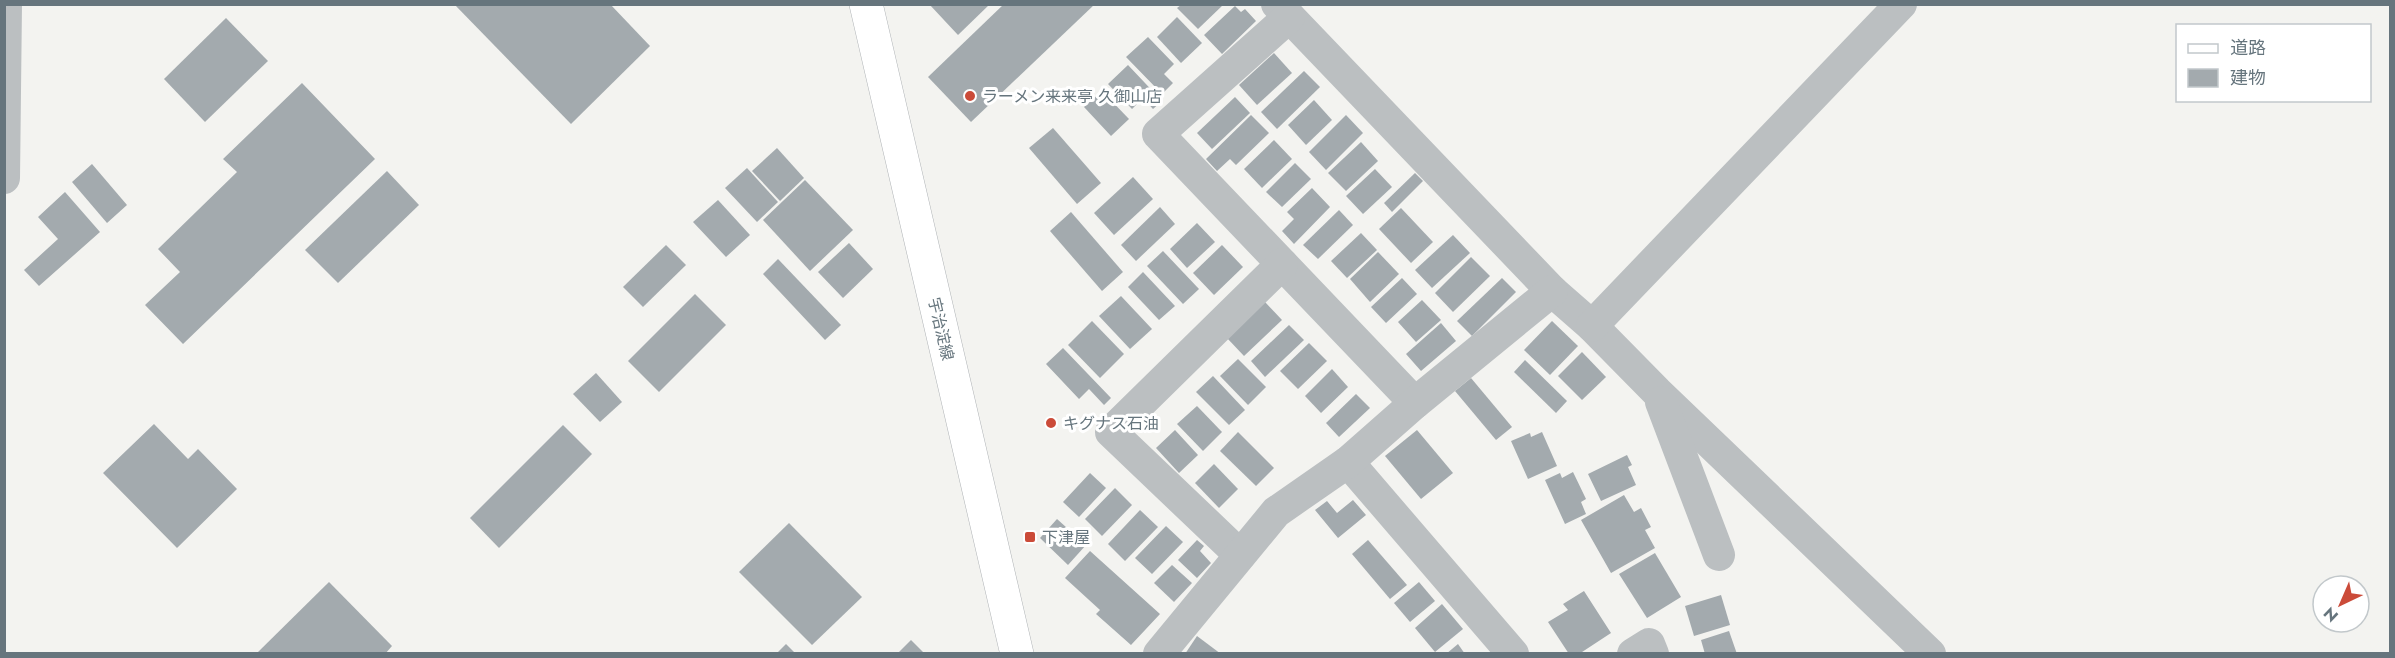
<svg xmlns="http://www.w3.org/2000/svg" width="2395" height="658" viewBox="0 0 2395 658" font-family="Jost,'Noto Sans JP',sans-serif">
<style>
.building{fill:#a3aaae}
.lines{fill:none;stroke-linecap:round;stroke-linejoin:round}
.primary-casing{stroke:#afb3b6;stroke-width:34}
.street{stroke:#bbbfc1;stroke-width:32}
.primary{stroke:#fff;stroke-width:33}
.poi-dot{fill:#cb4b39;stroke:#fff;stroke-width:2}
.labels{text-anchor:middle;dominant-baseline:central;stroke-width:6;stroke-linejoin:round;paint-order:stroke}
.poi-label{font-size:16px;fill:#66757d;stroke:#fff;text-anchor:start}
.street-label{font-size:16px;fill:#66757d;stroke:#fff}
</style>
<rect width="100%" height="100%" fill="#f3f3f0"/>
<g class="building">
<polygon points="454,4 610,4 650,46 571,124"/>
<polygon points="929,4 990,4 958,35"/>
<polygon points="1004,4 1095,4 971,122 928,77"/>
<polygon points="1181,5 1223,5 1198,29 1177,8"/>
<polygon points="1235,6 1241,12 1245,9 1256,21 1222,54 1204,35"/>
<polygon points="1177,17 1202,43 1181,63 1157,37"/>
<polygon points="226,18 268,61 205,122 164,79"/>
<polygon points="1148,37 1174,64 1164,74 1173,83 1162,94 1126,57"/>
<polygon points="1274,53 1292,73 1257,105 1239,85"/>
<polygon points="1128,65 1162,101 1153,109 1143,98 1132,109 1108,84"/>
<polygon points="1304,71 1320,87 1277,129 1261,112"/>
<polygon points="302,83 375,159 183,344 145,305 180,272 158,249 237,172 223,159"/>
<polygon points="1102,91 1129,119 1111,136 1084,107"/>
<polygon points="1235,97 1250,113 1212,149 1197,133"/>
<polygon points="1314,100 1332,120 1306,145 1288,125"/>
<polygon points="1251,115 1269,133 1236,165 1230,159 1217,171 1206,159"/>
<polygon points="1346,115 1363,133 1326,170 1309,152"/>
<polygon points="1053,128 1101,183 1077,204 1029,148"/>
<polygon points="1274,140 1292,159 1262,188 1244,169"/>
<polygon points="1361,142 1378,161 1346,191 1328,173"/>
<polygon points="777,148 804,178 780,201 752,171"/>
<polygon points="1295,163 1311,179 1282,207 1266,192"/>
<polygon points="92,164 127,205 107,223 72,182"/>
<polygon points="747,168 778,202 757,222 725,188"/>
<polygon points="1375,169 1392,187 1363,214 1346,196"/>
<polygon points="387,171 419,205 338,283 305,250"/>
<polygon points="1415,173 1423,181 1392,212 1384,203"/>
<polygon points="1133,177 1153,199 1114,235 1094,213"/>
<polygon points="805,180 853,230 810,271 763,220"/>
<polygon points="1312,188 1330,207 1294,244 1282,231 1294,219 1287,212"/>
<polygon points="65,192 100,232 39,286 24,270 58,239 38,217"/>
<polygon points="718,200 750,235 726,257 693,222"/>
<polygon points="1160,207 1175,224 1136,261 1121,245"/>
<polygon points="1401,208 1433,242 1411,263 1379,229"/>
<polygon points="1339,210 1353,225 1318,259 1303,245"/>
<polygon points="1071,212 1123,272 1102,291 1050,231"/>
<polygon points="1197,223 1215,242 1187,268 1170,249"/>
<polygon points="1361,233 1377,250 1347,278 1331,261"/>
<polygon points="1453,235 1470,253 1432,288 1415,270"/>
<polygon points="849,243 873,269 843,298 818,272"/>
<polygon points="666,245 686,265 643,307 623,287"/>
<polygon points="1222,245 1243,267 1214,295 1193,273"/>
<polygon points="1163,251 1199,289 1183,304 1147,266"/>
<polygon points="1378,252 1399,274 1370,302 1350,279"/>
<polygon points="1471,257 1490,276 1453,312 1435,293"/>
<polygon points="778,259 841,325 825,340 763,274"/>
<polygon points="1143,272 1175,306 1159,320 1128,287"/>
<polygon points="1402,278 1417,294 1386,323 1371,307"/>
<polygon points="1502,278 1516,292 1472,336 1457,321"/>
<polygon points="695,294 726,325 659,392 628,361"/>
<polygon points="1121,296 1152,329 1130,349 1099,316"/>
<polygon points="1422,300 1441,320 1416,342 1398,322"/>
<polygon points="1265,302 1282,320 1244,356 1227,338"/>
<polygon points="1092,321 1124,354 1100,378 1068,345"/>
<polygon points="1552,321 1578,346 1550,375 1524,350"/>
<polygon points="1441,323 1456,341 1421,371 1406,354"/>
<polygon points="1289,325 1304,340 1265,377 1251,361"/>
<polygon points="1309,343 1327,361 1298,389 1280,371"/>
<polygon points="1063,348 1111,398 1104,405 1089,389 1079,399 1046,364"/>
<polygon points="1582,352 1606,377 1582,400 1558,376"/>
<polygon points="1238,359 1266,387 1248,405 1220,376"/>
<polygon points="1525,360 1567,401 1556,413 1514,372"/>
<polygon points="1332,369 1348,387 1321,413 1305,396"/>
<polygon points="596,373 622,402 600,422 573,394"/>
<polygon points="1213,376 1245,410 1229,425 1196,392"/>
<polygon points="1471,378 1512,427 1496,440 1455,391"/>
<polygon points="1356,394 1370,408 1339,437 1326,423"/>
<polygon points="1197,406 1222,432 1203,451 1177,424"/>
<polygon points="154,424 188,459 198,449 237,489 177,548 103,473"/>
<polygon points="563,425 592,454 499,548 470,518"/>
<polygon points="1175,430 1198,455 1179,473 1156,448"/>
<polygon points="1417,430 1453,473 1421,499 1385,456"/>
<polygon points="1238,432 1274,468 1256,486 1220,451"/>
<polygon points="1542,432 1557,466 1528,479 1511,441 1530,433 1531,437"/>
<polygon points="1627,455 1632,465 1628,467 1636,485 1601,501 1588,474"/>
<polygon points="1214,464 1238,489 1219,508 1195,483"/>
<polygon points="1573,472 1586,499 1581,502 1586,514 1565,524 1545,480 1560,473 1562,478"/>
<polygon points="1090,473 1106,488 1079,517 1063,502"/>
<polygon points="1115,488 1132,505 1102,536 1085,519"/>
<polygon points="1624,495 1634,512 1641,508 1651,527 1645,530 1655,548 1611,573 1581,520"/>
<polygon points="1353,500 1366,515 1338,538 1315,510 1327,501 1337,513"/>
<polygon points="1140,510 1158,527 1125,561 1108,544"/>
<polygon points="1057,519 1086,545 1068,565 1040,538"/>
<polygon points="789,523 862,597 812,645 739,572"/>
<polygon points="1166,526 1183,542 1152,574 1135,558"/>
<polygon points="1197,540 1204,546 1200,551 1211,563 1197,578 1178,560"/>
<polygon points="1368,540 1407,585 1390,599 1352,554"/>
<polygon points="1090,551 1160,614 1131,645 1096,614 1100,610 1065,578"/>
<polygon points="1655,553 1681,597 1647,618 1619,574"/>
<polygon points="1172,565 1192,583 1174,602 1154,583"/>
<polygon points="329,582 392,646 385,654 256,654"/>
<polygon points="1419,582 1435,601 1410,622 1394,603"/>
<polygon points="1584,591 1611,633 1579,654 1569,654 1548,622 1568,610 1563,604"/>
<polygon points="1721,595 1730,625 1694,636 1685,606"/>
<polygon points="1442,604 1463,629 1435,652 1415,628"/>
<polygon points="1729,631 1737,654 1705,654 1701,640"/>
<polygon points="1197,636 1221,654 1185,654"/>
<polygon points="911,640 925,654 897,654"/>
<polygon points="786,644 796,654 776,654"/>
<polygon points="1458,644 1465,654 1446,654"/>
</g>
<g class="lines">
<g class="primary-casing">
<polyline id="primary" points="866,4 1017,654"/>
</g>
<g class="street">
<polyline points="1277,4 1552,291 1592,326 1657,392 1930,654"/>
<polyline points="1289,17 1158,134 1415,403"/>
<polyline points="4,178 6,4"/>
<polyline points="1592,326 1901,4"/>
<polyline points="1661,402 1719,555"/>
<polyline points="1348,462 1513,654"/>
<polyline points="1240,555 1111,432 1282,264"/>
<polyline points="1159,654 1276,512 1348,462 1415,403 1552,291"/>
<polyline points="1633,654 1649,644 1653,654"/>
</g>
<use href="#primary" class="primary"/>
</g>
<g class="poi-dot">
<circle cx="970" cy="96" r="6"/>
<circle cx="1051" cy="423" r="6"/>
<rect x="1024" y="531" width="12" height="12" rx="3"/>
</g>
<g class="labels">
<g class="poi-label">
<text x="982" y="96">ラーメン来来亭 久御山店</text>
<text x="1063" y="423">キグナス石油</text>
<text x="1042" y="537">下津屋</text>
</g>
<g class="street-label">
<text transform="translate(941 329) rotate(77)">宇治淀線</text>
</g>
</g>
<rect width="2395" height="658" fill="none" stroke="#66757d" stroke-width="12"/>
<rect x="2176" y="24" width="195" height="78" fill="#ffffff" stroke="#c2c8cb" stroke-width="1.5"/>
<rect x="2188" y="44" width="30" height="9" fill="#ffffff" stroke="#c2c8cb" stroke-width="1.5"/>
<text x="2230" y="54" font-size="18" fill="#66757d">道路</text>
<rect x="2188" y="69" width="30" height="18" fill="#a3aaae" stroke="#c2c8cb" stroke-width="1.5"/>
<text x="2230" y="84" font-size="18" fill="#66757d">建物</text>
<g transform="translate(2341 604) rotate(224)"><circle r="28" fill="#ffffff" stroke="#c2c8cb" stroke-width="1.5"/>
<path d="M0-4.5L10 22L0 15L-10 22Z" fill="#cb4b39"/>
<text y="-9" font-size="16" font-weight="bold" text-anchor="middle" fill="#66757d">N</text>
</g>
</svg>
